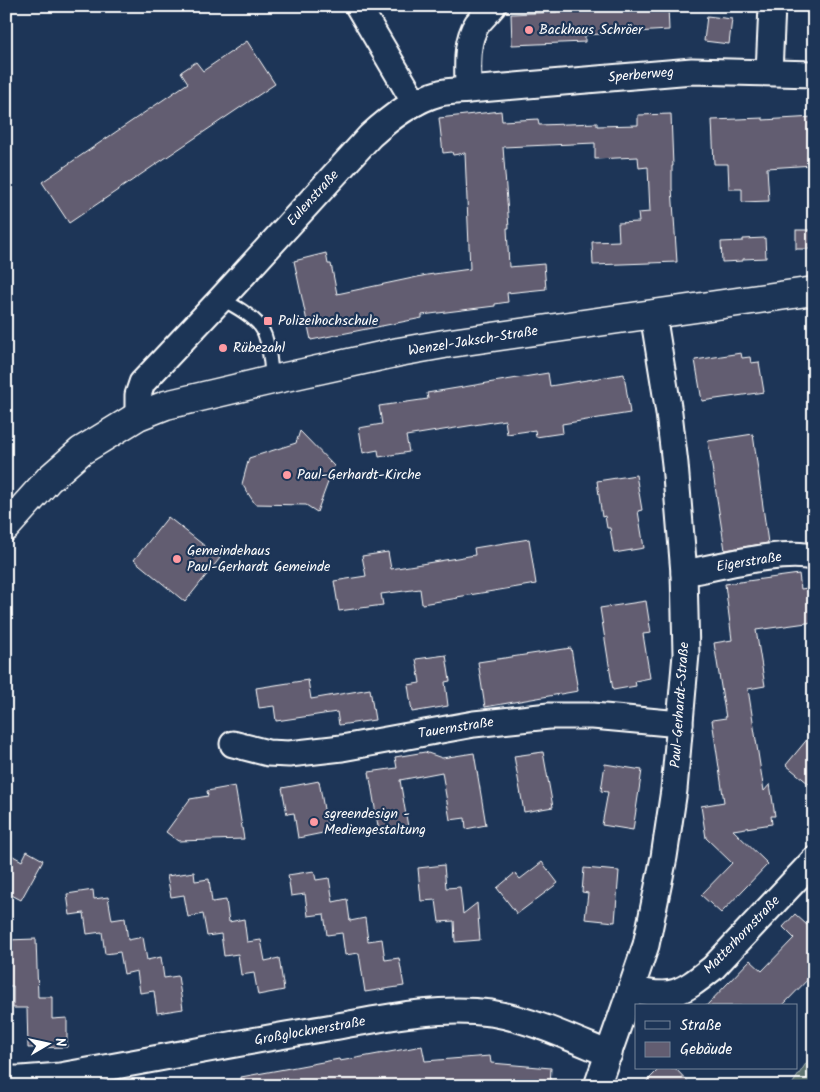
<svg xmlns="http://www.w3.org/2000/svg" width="820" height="1092" viewBox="0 0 820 1092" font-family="Kalam,sans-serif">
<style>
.green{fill:#5b726e;stroke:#adb8b6}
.building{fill:#625d71;stroke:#fff}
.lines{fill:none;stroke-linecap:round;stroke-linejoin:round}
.lane-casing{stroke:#fff;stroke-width:16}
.street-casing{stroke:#fff;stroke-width:29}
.secondary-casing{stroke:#fff;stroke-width:31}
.lane{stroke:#1d3557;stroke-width:12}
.street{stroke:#1d3557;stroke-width:25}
.secondary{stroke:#1d3557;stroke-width:28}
.poi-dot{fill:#ff9aa2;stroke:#1d3557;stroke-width:2}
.labels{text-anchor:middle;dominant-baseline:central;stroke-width:4.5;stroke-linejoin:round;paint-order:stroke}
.poi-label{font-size:14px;fill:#fff;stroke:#1d3557;text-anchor:start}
.street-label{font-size:14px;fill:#fff;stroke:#1d3557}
</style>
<rect width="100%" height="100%" fill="#1d3557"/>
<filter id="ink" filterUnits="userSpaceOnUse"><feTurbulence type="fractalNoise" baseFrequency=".02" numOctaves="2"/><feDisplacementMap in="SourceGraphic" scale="10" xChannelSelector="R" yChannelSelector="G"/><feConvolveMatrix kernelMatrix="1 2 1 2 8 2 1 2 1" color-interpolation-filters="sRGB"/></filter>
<g filter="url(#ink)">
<polygon class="green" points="814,1053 814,1086 791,1086 811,1056"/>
<g class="building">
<polygon points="557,6 668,6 669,30 585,35 585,42 512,45 511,14 557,12"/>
<polygon points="707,16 732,19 729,44 704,41"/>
<polygon points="247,41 275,84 69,223 42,182 188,83 181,72 196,62 203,71"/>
<polygon points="501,111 502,121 538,119 539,125 597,123 597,126 638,125 638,115 671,114 673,166 672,166 672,188 677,262 593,265 592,242 619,241 618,223 639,222 638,213 650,212 648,167 639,168 638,157 595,159 595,143 503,147 509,228 507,228 509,267 544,264 546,289 507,293 508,302 495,304 495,306 422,315 422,318 311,340 294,261 326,253 328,264 331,264 337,294 427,275 470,269 465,153 453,155 452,152 443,153 439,118"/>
<polygon points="814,117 814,165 767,168 769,201 742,202 742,189 729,189 728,164 714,164 712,120 763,118 763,120"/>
<rect x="796" y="230" width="18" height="19"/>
<polygon points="765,238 766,258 743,259 743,261 722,262 721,242 743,241 743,239"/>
<polygon points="741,353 742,358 750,357 751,363 759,362 764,392 702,401 695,360"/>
<polygon points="548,373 550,386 624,374 630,413 562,424 563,433 536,437 535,430 507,434 505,420 406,436 409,452 379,457 378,450 363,453 359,428 382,424 379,406 428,399 427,393"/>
<polygon points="300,431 334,466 317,512 306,505 255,504 242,484 249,458 296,443"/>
<polygon points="753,434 768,543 725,550 708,441"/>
<polygon points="636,475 642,510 638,511 644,548 614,553 610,528 607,528 605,516 602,517 597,481"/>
<polygon points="168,517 220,558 185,602 134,560"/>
<polygon points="529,539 536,584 457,597 458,598 422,604 420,589 381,594 383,605 339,611 334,581 366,576 362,556 388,552 391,569 475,555 474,548"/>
<polygon points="799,574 801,589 814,587 814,622 756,630 765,686 748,689 764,791 770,784 775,816 771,816 772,824 733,830 768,864 721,913 701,895 732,863 706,838 701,806 724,802 712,720 726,718 714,643 732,640 725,584"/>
<polygon points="646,601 651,633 643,634 650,678 635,681 636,686 613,690 600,608"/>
<polygon points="571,648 578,691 485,707 478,662"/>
<polygon points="446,655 450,681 445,682 448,706 412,712 408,685 420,683 416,659"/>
<polygon points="308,680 311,699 370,689 375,720 339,725 337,712 276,721 274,706 259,708 256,688"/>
<polygon points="814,731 814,788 786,765"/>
<polygon points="425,752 442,758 474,753 486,825 466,829 465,818 450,820 442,772 400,780 408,827 379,832 369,772 397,768 395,757"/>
<polygon points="543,752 553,807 524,812 514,756"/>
<polygon points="605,764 642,770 633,830 602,825 608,792 601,791"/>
<polygon points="319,781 328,832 298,838 294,813 287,814 282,788"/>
<polygon points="235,786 244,839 178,841 166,832 190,799 208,796 207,791"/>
<polygon points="27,851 43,860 21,900 6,892 6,852 22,861"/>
<polygon points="542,862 558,883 517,914 497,888 515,873 520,879"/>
<polygon points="444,865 446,888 460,887 463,914 477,903 480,940 455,942 454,921 439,922 436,900 421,901 418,868"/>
<polygon points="584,868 619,871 615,922 585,919 588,893 582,892"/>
<polygon points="314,871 316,880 329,878 333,902 347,899 350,921 365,918 368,941 382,939 385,960 399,958 404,986 365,992 359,953 345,955 342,933 327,935 324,914 308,916 305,894 291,896 288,875"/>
<polygon points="194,872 195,881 209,879 212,902 226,900 229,922 244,919 247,942 261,940 265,961 279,958 284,990 258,995 254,973 241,975 238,954 224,956 221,934 207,936 203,914 188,917 184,895 171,897 167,876"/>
<polygon points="93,890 94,899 108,897 112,920 125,918 128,940 143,937 147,960 161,957 164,978 178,976 183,1009 157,1013 154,991 140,993 137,971 124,974 120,952 105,954 102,932 87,934 84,913 70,915 67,894"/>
<polygon points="795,914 807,925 814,918 814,973 782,1006 706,1006 750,960 762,971 794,938 783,927"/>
<polygon points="36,939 38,997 52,997 52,1019 67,1018 67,1047 28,1048 27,1008 13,1008 13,986 6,986 6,940"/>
<polygon points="422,1046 425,1061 490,1056 491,1063 551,1068 550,1086 242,1086 241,1077 339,1059 340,1061"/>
<polygon points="660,1068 675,1068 692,1086 642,1086"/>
</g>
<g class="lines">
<g class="lane-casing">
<path id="lane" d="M221,299C235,306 250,314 260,326C269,337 271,366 272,380"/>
</g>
<g class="street-casing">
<g id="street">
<polyline points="358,6 415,103"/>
<polyline points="769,72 772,6"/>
<path d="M468,90C468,69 465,42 477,24C482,18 488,12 493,6"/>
<path d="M138,416V395L142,383L221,299L370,136C390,118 413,100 440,93C449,91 459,91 468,90L692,71L814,74"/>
<path d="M684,573C713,568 788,548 814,558"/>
<polyline points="233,744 268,753 289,754 342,748 474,724 549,716 593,716 680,724"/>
<path d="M631,989C673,1000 681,993 713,968L814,860"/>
<path d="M6,1079H21L60,1076C151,1060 241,1042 333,1027C384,1018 438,1006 491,1013C532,1020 570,1038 609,1054"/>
<polyline points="597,1086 631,989 646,945 664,857 674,790 686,654 684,573 675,464 669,413 653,314"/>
</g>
</g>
<g class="secondary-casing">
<polyline id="secondary" points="6,527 49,479 81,451 138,416 166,405 272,380 399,352 444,344 814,291"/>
</g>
<use href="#lane" class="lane"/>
<use href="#street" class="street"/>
<use href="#secondary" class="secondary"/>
</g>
</g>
<g class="poi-dot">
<circle cx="529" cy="30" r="5"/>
<rect x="263" y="316" width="10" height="10" rx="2.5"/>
<circle cx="223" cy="348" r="5"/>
<circle cx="287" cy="475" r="5"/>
<circle cx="177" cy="559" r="5"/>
<circle cx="314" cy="822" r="5"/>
</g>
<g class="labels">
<g class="poi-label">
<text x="539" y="30">Backhaus Schröer</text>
<text x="278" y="321">Polizeihochschule</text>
<text x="233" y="348">Rübezahl</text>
<text x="297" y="475">Paul-Gerhardt-Kirche</text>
<text x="187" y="551">Gemeindehaus<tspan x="187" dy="16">Paul-Gerhardt Gemeinde</tspan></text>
<text x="324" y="814">sgreendesign -<tspan x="324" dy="16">Mediengestaltung</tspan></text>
</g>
<g class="street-label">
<text transform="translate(641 75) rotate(-5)">Sperberweg</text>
<text transform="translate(313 198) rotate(-48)">Eulenstraße</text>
<text transform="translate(473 341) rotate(-9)">Wenzel-Jaksch-Straße</text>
<text transform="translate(749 562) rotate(-9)">Eigerstraße</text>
<text transform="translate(680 705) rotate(-86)">Paul-Gerhardt-Straße</text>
<text transform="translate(456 728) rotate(-9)">Tauernstraße</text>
<text transform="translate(742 935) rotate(-46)">Matterhornstraße</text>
<text transform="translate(310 1031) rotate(-10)">Großglocknerstraße</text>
</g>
</g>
<rect width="820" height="1092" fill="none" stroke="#1d3557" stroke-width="25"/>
<rect x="12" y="12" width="795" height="1067" fill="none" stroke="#fff" stroke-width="2" filter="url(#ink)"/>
<rect x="635" y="1004" width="162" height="65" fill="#1d3557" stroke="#77869a"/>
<rect x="645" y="1021" width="25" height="8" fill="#1d3557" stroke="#77869a"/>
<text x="680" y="1030" font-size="15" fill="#ffffff">Straße</text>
<rect x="645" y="1042" width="25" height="15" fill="#625d71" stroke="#77869a"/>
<text x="680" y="1054" font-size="15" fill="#ffffff">Gebäude</text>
<g transform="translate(48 1044) rotate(81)" stroke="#1d3557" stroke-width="4" paint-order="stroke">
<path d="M0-4L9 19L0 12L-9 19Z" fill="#ffffff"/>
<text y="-8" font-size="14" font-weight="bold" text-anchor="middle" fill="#ffffff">N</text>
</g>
</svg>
